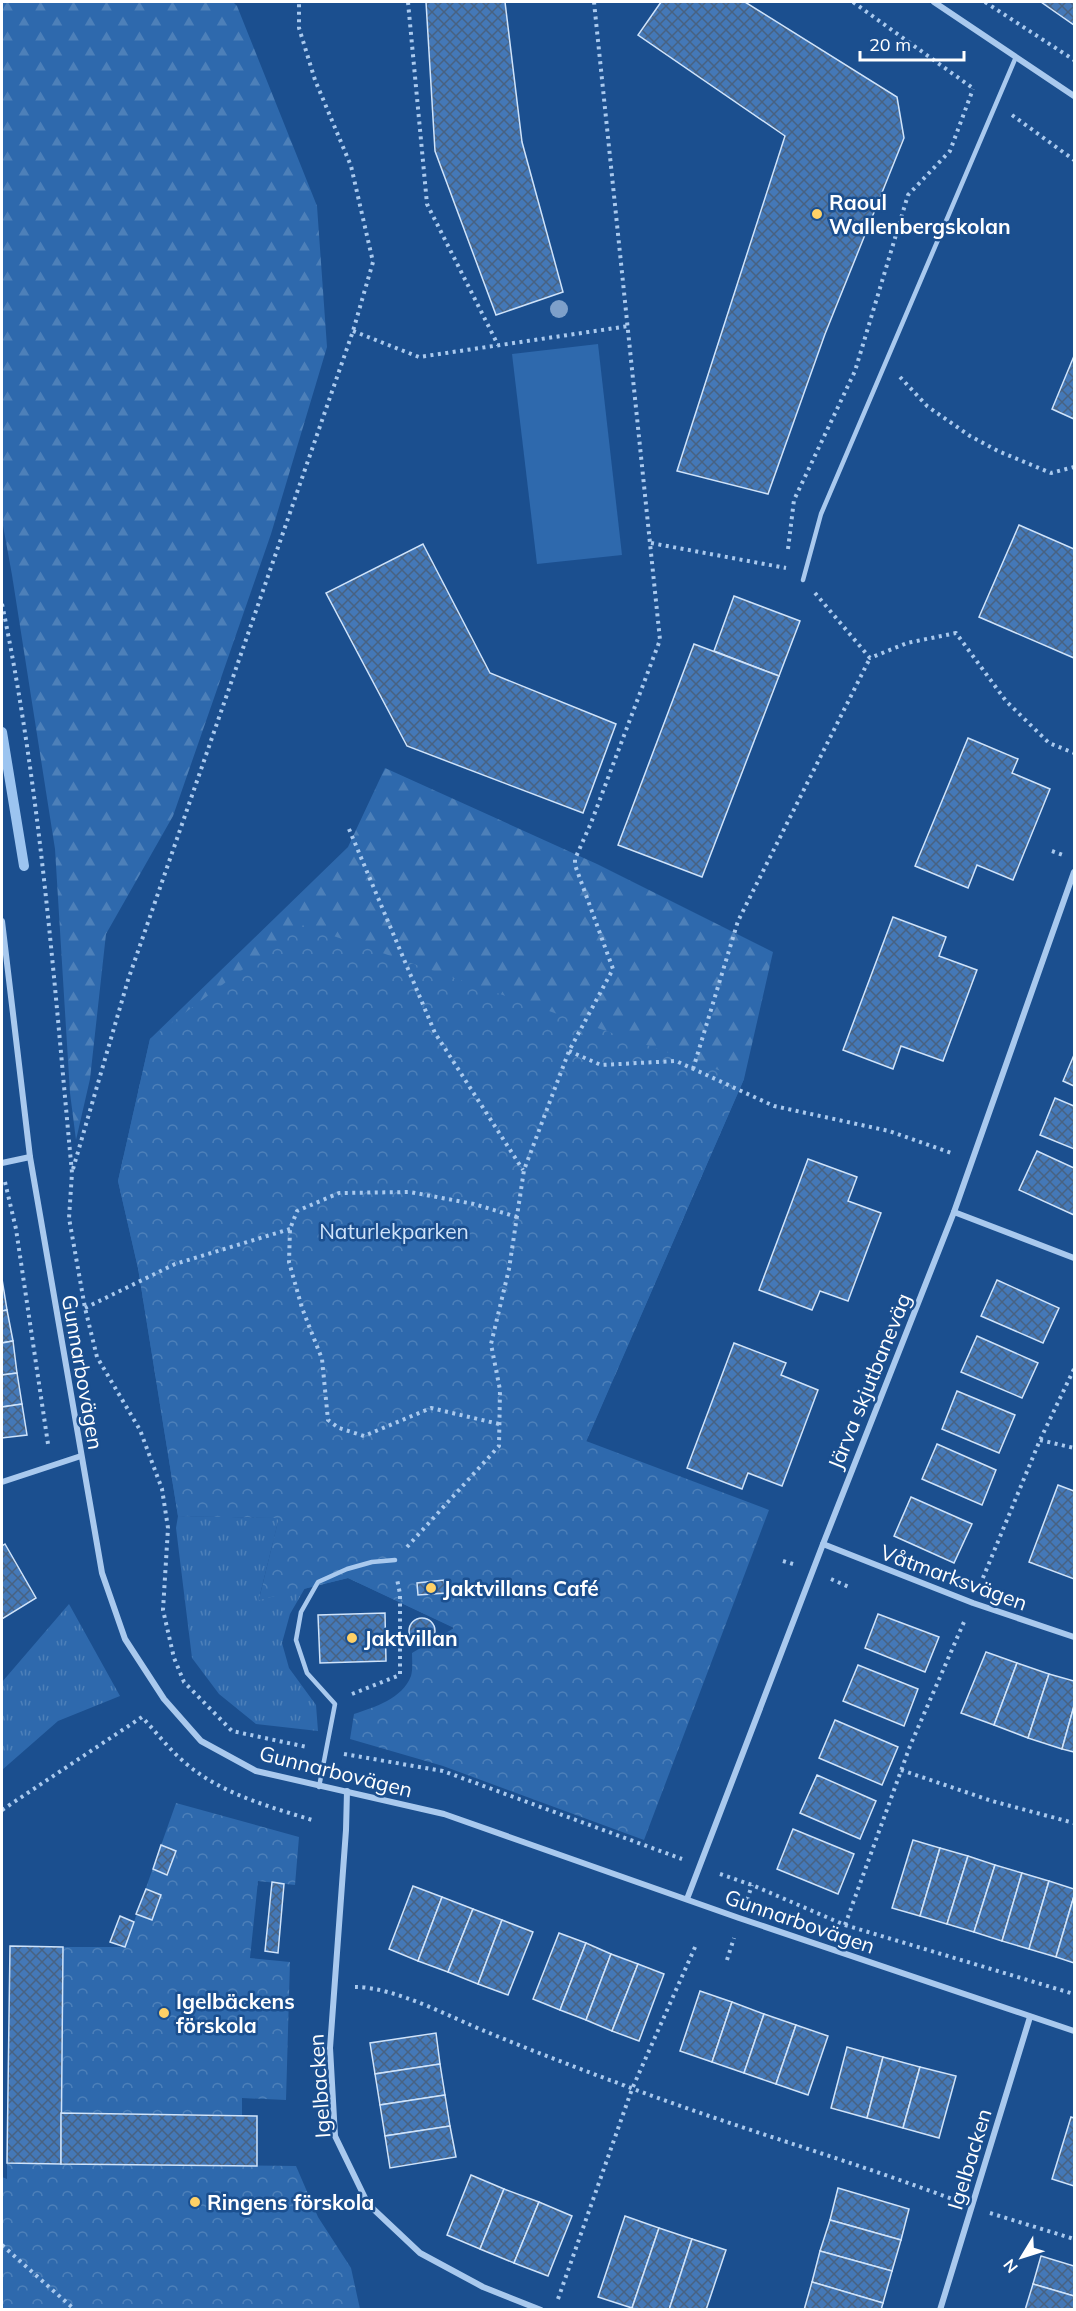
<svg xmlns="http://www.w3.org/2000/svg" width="1076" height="2311" viewBox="0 0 1076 2311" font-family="Mulish,sans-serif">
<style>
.grass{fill:url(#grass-tufts)}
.forest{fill:url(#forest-firs)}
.park{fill:url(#park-crowns)}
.pitch{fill:#2e69ad}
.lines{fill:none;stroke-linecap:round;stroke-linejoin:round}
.stream{stroke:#9cc4f0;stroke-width:10}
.building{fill:url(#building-cross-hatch);stroke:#cfe3fa;stroke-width:1.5}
.path{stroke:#a9c9ee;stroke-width:4;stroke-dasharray:3 4.5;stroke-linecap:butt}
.lane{stroke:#a9c9ee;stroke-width:4.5}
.street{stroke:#a9c9ee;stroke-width:6}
.tree{fill:#7ea0ca}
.poi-dot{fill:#ffd166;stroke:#1b4f8f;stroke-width:2}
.labels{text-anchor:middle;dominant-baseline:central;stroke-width:5;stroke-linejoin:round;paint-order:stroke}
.poi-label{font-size:21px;font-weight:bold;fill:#fff;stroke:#1b4f8f;text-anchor:start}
.park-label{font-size:21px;fill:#cfe3fa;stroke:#1b4f8f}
.street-label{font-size:21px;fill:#fff;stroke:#1b4f8f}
</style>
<defs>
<pattern id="grass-tufts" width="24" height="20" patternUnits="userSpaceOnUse" patternTransform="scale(1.5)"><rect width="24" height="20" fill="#2e69ad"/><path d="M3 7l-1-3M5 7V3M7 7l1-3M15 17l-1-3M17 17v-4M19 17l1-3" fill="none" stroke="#4d80b9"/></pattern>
<pattern id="forest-firs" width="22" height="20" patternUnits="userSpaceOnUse" patternTransform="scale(1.5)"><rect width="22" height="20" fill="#2e69ad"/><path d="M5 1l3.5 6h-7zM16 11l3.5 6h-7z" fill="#4d80b9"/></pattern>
<pattern id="park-crowns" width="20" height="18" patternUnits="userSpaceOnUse" patternTransform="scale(1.5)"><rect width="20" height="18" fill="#2e69ad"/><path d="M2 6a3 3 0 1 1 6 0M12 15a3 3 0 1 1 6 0" fill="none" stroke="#4d80b9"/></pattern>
<pattern id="building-cross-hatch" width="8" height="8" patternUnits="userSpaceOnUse" patternTransform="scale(1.5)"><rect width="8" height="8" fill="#4478b7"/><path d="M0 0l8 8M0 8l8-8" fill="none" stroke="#486282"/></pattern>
</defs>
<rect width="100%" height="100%" fill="#1b4f8f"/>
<g class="grass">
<polygon points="178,1516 279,1518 259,1599 305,1588 290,1614 282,1643 289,1668 316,1705 318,1731 256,1724 219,1694 192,1658 176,1528"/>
<polygon points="69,1604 120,1696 58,1721 2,1770 2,1682"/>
</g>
<g class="forest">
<polygon points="2,2 233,2 237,6 317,206 327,347 271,534 173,816 106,934 90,1079 76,1140 70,1093 55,849 12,575 2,520"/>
<polygon points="385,768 597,864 773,952 744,1079 586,1442 455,1628 348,1578 259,1600 279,1518 178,1516 138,1268 118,1181 150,1039 348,847"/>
</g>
<g class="park">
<path d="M302,925L744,1079L586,1441L769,1510L644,1840L443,1766L350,1739L354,1714C375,1707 402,1699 411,1676C413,1669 412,1660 412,1653L454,1628L348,1578L259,1600L279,1518L178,1516L138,1268L118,1181L150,1039Z"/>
<polygon points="176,1803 299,1837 295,1885 258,1881 250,1958 290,1962 286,2100 242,2098 242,2115 61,2113 63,1947 125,1947"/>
<polygon points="7,2163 296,2166 318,2217 351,2268 360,2309 2,2309 2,2177 7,2179"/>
</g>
<polygon class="pitch" points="598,344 622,555 537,564 512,354"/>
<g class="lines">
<polyline class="stream" points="2,732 24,866"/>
</g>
<g class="building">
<polygon points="426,2 505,2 522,142 563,292 496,315 435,151"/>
<polygon points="661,2 745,2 897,97 904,138 825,334 768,494 677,471 785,136 638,35"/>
<polygon points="1041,2 1074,2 1074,25"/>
<polygon points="1074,356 1074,419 1052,409"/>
<polygon points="1019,525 1074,549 1074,658 979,617"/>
<polygon points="423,544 490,673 616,724 583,813 407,746 326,593"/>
<polygon points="734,596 800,621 779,676 714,651"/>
<polygon points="694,644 779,676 702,877 618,845"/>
<polygon points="968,738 1018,759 1012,773 1050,789 1013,880 977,865 968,888 915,866"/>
<polygon points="893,917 946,937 939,956 977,970 943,1061 901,1046 893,1069 843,1050"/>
<polygon points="1074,1055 1074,1086 1063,1081"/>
<polygon points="1055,1098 1074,1106 1074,1149 1040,1135"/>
<polygon points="1037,1151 1074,1168 1074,1215 1019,1190"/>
<polygon points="808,1159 857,1177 848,1201 881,1213 848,1301 820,1291 812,1310 759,1290"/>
<polygon points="2,1279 7,1310 2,1311"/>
<polygon points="997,1280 1059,1308 1043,1343 981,1316"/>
<polygon points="7,1310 13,1341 2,1343 2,1311"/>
<polygon points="977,1336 1038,1363 1022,1398 961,1372"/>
<polygon points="13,1341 17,1373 2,1375 2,1343"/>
<polygon points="734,1343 786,1363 781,1375 818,1390 782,1486 748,1473 742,1489 687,1468"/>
<polygon points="17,1373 22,1404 2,1407 2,1375"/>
<polygon points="957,1391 1015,1415 999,1453 942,1429"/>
<polygon points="22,1404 27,1435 2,1438 2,1407"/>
<polygon points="937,1444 996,1470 982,1505 922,1479"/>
<polygon points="1058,1485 1074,1491 1074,1579 1029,1562"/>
<polygon points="911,1497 972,1524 954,1563 894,1536"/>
<polygon points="5,1544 36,1598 2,1619 2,1546"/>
<polygon points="444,1580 446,1593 418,1595 417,1583"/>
<polygon points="385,1613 386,1661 320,1663 318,1615"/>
<polygon points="878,1614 939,1637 925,1672 865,1648"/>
<circle cx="422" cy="1631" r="13"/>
<polygon points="986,1652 1017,1663 994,1725 961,1713"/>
<polygon points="1017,1663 1049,1674 1028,1738 994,1725"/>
<polygon points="858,1665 918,1689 904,1726 843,1701"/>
<polygon points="1049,1674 1074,1681 1074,1706 1062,1749 1028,1738"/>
<polygon points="1074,1706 1074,1752 1062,1749"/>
<polygon points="835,1720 898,1747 882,1785 819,1758"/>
<polygon points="817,1775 876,1801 860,1839 800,1813"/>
<polygon points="793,1829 854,1854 838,1894 777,1869"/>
<polygon points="913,1840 940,1848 920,1916 892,1908"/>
<polygon points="161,1845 176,1851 167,1875 153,1869"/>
<polygon points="940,1848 968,1856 947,1924 920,1916"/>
<polygon points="968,1856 995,1865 974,1932 947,1924"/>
<polygon points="995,1865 1022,1873 1002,1941 974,1932"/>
<polygon points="1022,1873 1049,1881 1029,1949 1002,1941"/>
<polygon points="1049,1881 1074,1889 1074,1896 1056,1957 1029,1949"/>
<polygon points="272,1882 284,1884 278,1953 265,1951"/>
<polygon points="413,1886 442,1897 418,1961 389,1949"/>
<polygon points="146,1889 161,1895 152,1920 136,1914"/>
<polygon points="1074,1896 1074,1963 1056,1957"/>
<polygon points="442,1897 473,1909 448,1972 418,1961"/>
<polygon points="473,1909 502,1920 478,1984 448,1972"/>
<polygon points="120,1916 134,1922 125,1947 110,1942"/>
<polygon points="502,1920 533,1932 508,1995 478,1984"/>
<polygon points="559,1933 586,1943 560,2010 533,1999"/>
<polygon points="586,1943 611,1954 586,2020 560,2010"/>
<polygon points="10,1946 63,1947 61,2164 7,2163"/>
<polygon points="611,1954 638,1964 612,2031 586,2020"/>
<polygon points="638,1964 664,1974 639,2041 612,2031"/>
<polygon points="700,1991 732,2002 712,2062 680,2051"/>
<polygon points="732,2002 764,2014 744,2073 712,2062"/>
<polygon points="764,2014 796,2025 776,2084 744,2073"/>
<polygon points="796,2025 828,2036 808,2095 776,2084"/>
<polygon points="436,2033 440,2064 375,2074 370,2043"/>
<polygon points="847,2047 883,2057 867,2118 831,2108"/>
<polygon points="883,2057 920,2067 903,2128 867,2118"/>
<polygon points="440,2064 445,2095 380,2105 375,2074"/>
<polygon points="920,2067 956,2076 939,2138 903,2128"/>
<polygon points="445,2095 450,2126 385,2136 380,2105"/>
<polygon points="61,2113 257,2116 257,2166 61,2164"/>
<polygon points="1071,2117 1074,2118 1074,2186 1052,2179"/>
<polygon points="450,2126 456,2157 390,2168 385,2136"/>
<polygon points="471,2175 504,2189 480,2249 447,2235"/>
<polygon points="838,2188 909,2209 901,2240 830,2220"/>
<polygon points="504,2189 539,2202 514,2263 480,2249"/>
<polygon points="539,2202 572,2216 548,2276 514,2263"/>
<polygon points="625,2216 659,2228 632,2308 598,2297"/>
<polygon points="830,2220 901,2240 892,2271 820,2251"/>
<polygon points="659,2228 692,2239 669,2310 637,2310 632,2308"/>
<polygon points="692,2239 726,2250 706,2310 669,2310"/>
<polygon points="820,2251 892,2271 883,2303 812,2282"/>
<polygon points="1041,2256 1074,2266 1074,2296 1033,2284"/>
<polygon points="812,2282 883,2303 881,2310 804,2310"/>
<polygon points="1033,2284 1074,2296 1074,2310 1025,2310"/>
</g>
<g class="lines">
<g class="path">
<polyline points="408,2 427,204 498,345"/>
<polyline points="853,2 974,89"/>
<polyline points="985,2 1074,60"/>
<polyline points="1012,115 1074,160"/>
<polyline points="353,331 419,357 629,326"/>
<polyline points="900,377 927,406 970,436 998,451 1051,473 1074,467"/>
<polyline points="651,543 786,568"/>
<polyline points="788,549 794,500 855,371 908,195 950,151 973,89"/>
<polyline points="815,593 870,658 907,643 956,633 1006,701 1049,743 1074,753"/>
<path d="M2,604C41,791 54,983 72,1173L69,1218L85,1308L97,1357L140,1430L162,1489L168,1528L163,1610L174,1658L184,1682L232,1731L307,1747"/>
<polyline points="349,829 435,1033 523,1170"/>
<polyline points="1052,851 1063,855"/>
<polyline points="569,1051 601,1065 676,1061 774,1106 889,1131 954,1154"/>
<polyline points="693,1069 738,921 870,658"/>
<polyline points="73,1169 128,980 353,331 373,262 351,166 315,80 299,28 299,2"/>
<polyline points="5,1182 16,1229 48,1444"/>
<polyline points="85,1308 175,1264 290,1229"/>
<polyline points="499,1424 431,1408 364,1436 339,1428 328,1420 322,1359 302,1308 289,1262 290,1229 297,1211 339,1193 410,1192 474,1204 517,1217"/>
<polyline points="1040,1440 1074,1448"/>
<polyline points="407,1547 499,1446 500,1390 491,1344 509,1269 524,1170 569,1051 613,969 575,865 575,859 591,823 660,640 594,2"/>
<polyline points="783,1561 793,1564"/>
<polyline points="831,1579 849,1587"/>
<polyline points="980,1585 1040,1440 1074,1369"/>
<polyline points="352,1694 400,1675 400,1594 397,1579"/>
<polyline points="344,1754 443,1771 682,1859"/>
<polyline points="901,1770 992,1801 1074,1823"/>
<path d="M2,1810L142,1717C156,1732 168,1748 183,1761C219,1793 267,1806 312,1820"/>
<polyline points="720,1874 752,1885 845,1925 1074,1994"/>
<polyline points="747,1900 752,1885"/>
<polyline points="845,1925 910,1746 964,1622"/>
<polyline points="727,1960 734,1938"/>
<path d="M355,1987C395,1987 450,2017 487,2032C535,2052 583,2070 631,2088C737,2128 846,2159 952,2199"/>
<polyline points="990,2213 1074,2239"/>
<polyline points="2,2245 75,2310"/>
<polyline points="558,2299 632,2089 696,1945"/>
</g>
<g class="lane">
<polyline points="803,580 821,514 1016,57"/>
<polyline points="319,1787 335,1704 307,1673 296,1640 301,1612 318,1582 347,1569 372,1562 395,1560"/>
</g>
<g class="street">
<polyline points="934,2 1074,96"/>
<polyline points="2,921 30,1157 102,1573 125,1639 164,1699 201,1741 256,1771 444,1814 739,1918 1074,2031"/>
<polyline points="2,1163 30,1157"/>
<polyline points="954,1212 1074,1258"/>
<polyline points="2,1482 81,1456"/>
<polyline points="823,1544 973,1603 1074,1637"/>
<polyline points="347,1791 346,1830 330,2048 335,2136 368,2204 420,2253 483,2287 541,2310"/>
<polyline points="687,1899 823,1544 954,1212 1074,872"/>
<polyline points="940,2310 1030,2017"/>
</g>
</g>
<circle class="tree" cx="559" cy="309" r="9"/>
<g class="poi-dot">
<circle cx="817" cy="214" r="6"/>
<circle cx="431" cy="1588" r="6"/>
<circle cx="352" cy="1638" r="6"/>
<circle cx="164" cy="2013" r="6"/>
<circle cx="195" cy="2202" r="6"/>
</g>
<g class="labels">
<g class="poi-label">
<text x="829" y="202">Raoul<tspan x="829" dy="24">Wallenbergskolan</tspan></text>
<text x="443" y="1588">Jaktvillans Café</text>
<text x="364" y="1638">Jaktvillan</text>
<text x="176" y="2001">Igelbäckens<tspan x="176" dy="24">förskola</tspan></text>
<text x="207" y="2202">Ringens förskola</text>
</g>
<g class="park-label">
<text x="394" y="1231">Naturlekparken</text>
</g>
<g class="street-label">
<text transform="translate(83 1372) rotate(80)">Gunnarbovägen</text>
<text transform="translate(869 1381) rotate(-68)">Järva skjutbaneväg</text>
<text transform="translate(954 1577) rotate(20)">Våtmarksvägen</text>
<text transform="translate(336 1771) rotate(14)">Gunnarbovägen</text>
<text transform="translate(800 1921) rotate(19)">Gunnarbovägen</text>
<text transform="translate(319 2086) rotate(-94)">Igelbacken</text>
<text transform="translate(969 2159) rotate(-73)">Igelbacken</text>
</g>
</g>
<rect width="1076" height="2311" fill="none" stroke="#ffffff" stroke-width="6"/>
<g transform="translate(1022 2257) rotate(232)" stroke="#1b4f8f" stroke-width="4.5" paint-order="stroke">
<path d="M0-4.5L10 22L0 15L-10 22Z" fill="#ffffff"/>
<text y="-9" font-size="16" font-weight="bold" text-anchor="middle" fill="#ffffff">N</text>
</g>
<path d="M860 51v9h104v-9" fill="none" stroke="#ffffff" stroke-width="3"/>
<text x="869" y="51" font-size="18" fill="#ffffff" stroke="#1b4f8f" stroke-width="4.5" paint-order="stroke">20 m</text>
</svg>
